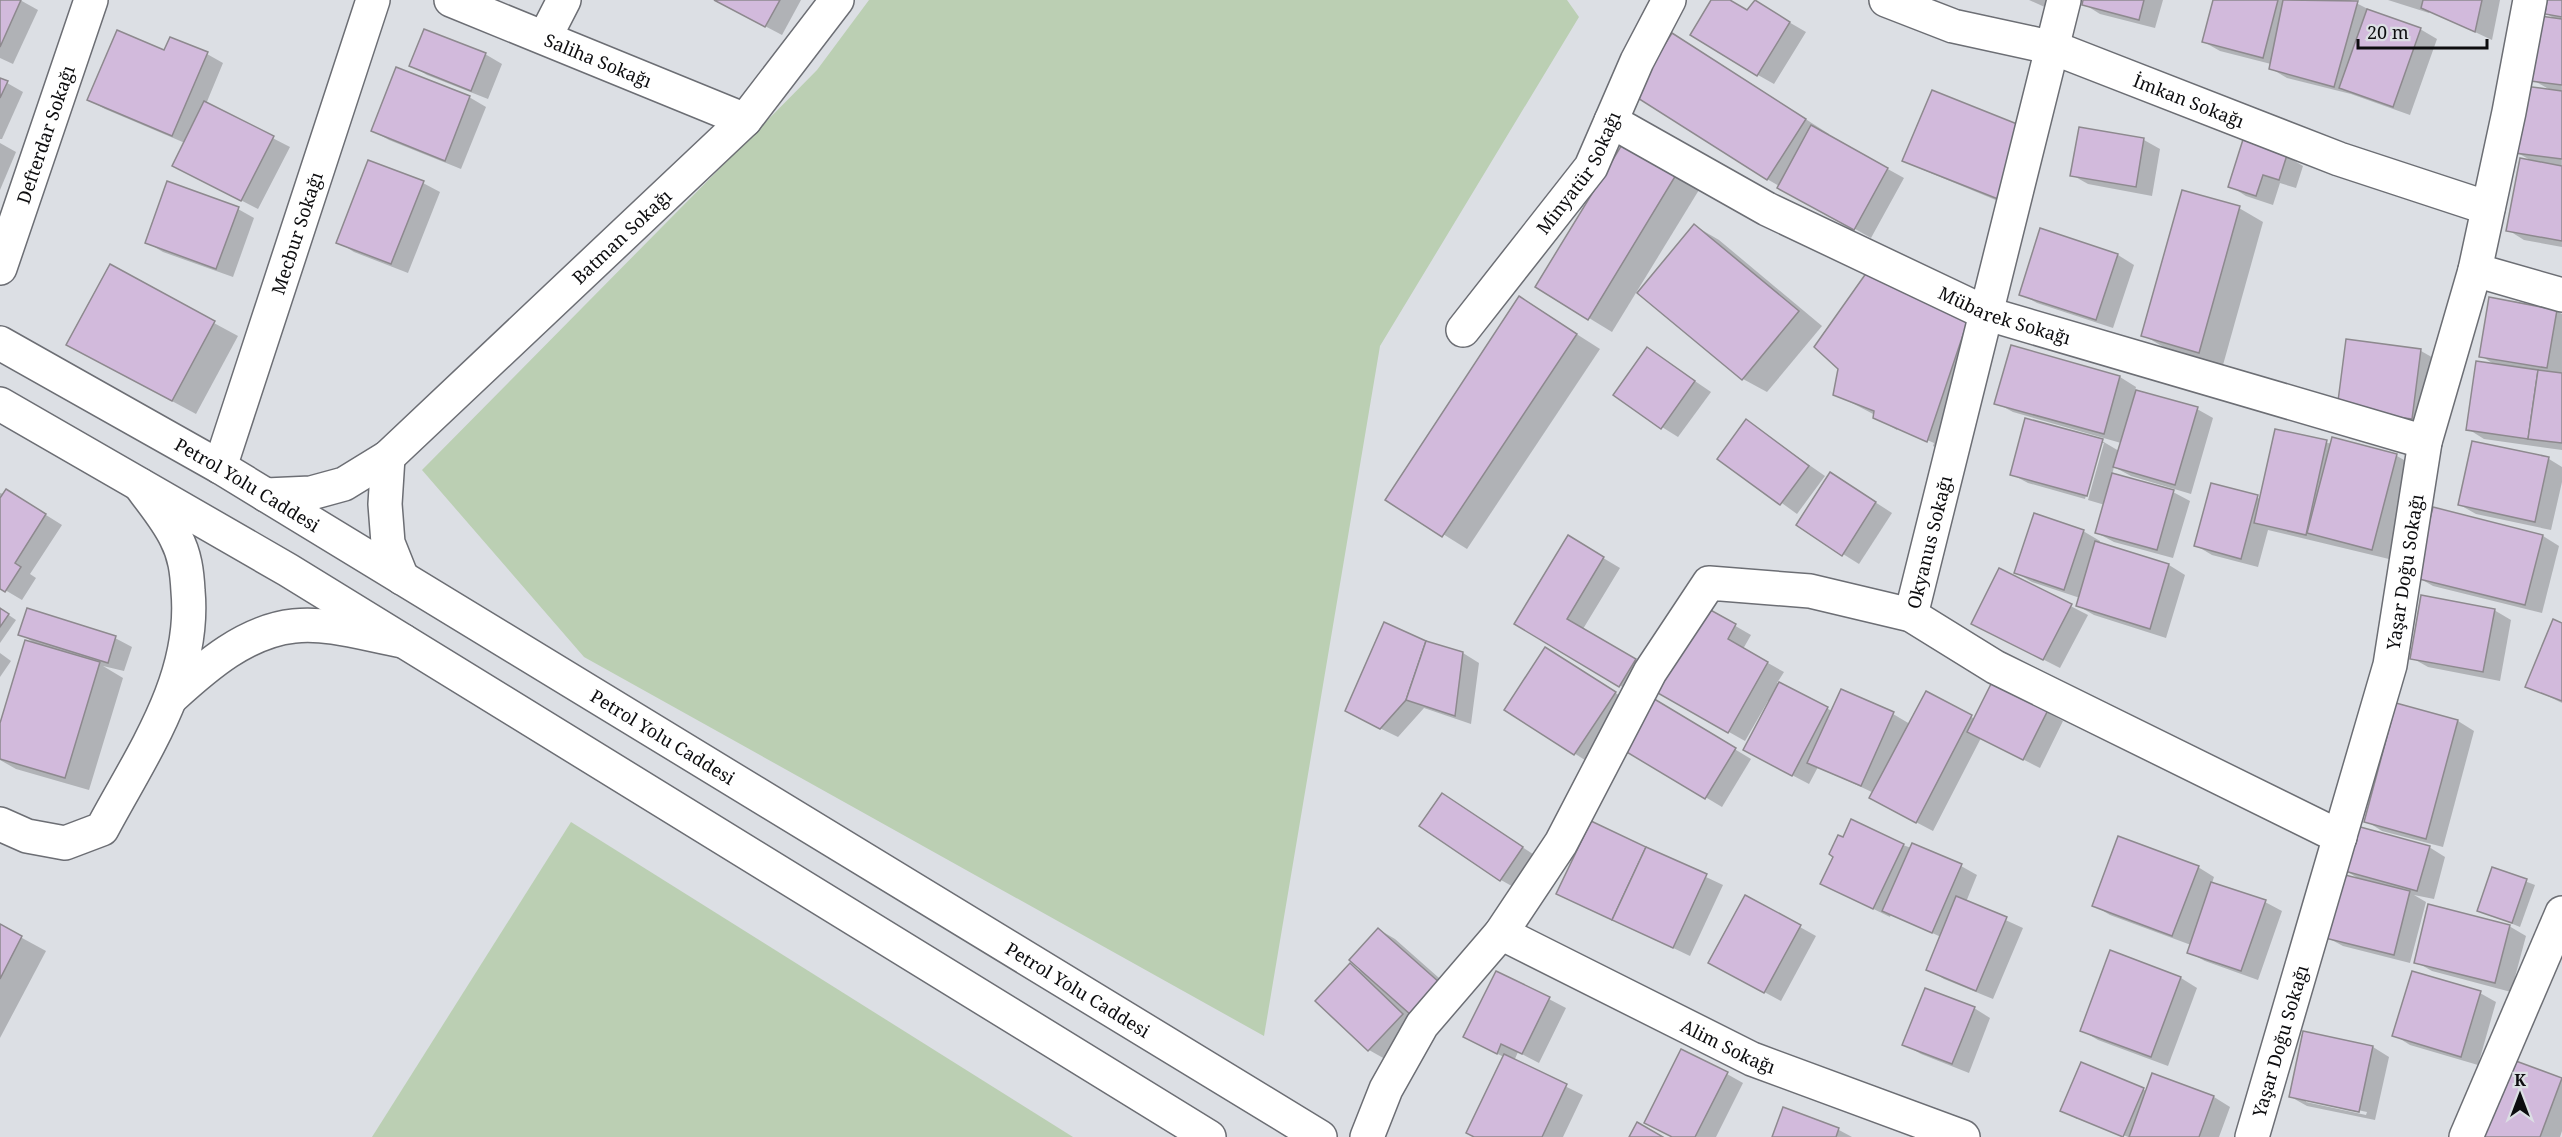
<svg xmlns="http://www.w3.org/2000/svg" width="2562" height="1137" viewBox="0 0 2562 1137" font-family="'Noto Serif',serif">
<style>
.green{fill:#bbcfb3}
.shadow{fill:#0003;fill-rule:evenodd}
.building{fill:#d2badc;stroke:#8d898e;stroke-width:1.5}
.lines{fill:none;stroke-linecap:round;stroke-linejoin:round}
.minor-casing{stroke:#6c6e74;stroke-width:36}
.tertiary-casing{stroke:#6c6e74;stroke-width:36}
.secondary-casing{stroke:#6c6e74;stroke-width:36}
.minor{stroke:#fff;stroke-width:33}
.tertiary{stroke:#fff;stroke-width:33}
.secondary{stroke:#fff;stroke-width:33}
.labels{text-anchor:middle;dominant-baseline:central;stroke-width:4.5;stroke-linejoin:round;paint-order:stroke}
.street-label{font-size:18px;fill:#0d0d0f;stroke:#dcdfe4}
</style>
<rect width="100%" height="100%" fill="#dcdfe4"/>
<g class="green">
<polygon points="869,0 1567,0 1579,17 1380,346 1264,1036 584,657 422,470 817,70"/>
<polygon points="571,822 1073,1137 372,1137"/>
</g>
<g class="shadow">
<polygon points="0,0 20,0 38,10 13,64 0,58"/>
<polygon points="716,0 801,0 782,35"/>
<polygon points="1713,0 1729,0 1747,12 1770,11 1806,32 1774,84 1758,75"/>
<polygon points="2029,0 2050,0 2049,9"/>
<polygon points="2085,0 2163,0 2155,28 2100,14 2084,4"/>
<polygon points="2215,0 2350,0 2374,12 2420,29 2437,39 2410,115 2351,94 2287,78 2270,68 2271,64 2220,51 2204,42"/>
<polygon points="2388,0 2500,0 2492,40 2430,11 2429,13"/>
<polygon points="2549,0 2562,0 2562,247 2524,240 2508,230 2532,161 2516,152 2552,91 2533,80 2557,20 2547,14"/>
<polygon points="1696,49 1829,134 1828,136 1904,178 1871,238 1767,179"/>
<polygon points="164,52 207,54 223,63 206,104 290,147 258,209 190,174 185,143 105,109 89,100"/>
<polygon points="485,54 502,64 488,99 427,75 411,65"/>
<polygon points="397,69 469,97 486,107 461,169 389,140 373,131"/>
<polygon points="0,79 23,92 2,139 0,139"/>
<polygon points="1933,92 2015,208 1921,169 1904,160"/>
<polygon points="2080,129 2144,140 2160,149 2152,196 2088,184 2072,175"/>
<polygon points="1626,140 1702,185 1612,332 1589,318"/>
<polygon points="0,143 16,152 0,190"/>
<polygon points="2290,151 2288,157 2303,166 2296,188 2280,183 2273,205 2246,196 2230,186"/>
<polygon points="423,183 440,192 408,273 354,252 338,242"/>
<polygon points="2239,208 2263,222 2223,365 2167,349 2143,335"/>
<polygon points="238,209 254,218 233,277 163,252 146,242"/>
<polygon points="1695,226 1719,240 1822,326 1767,392 1743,379"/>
<polygon points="2118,255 2134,265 2113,328 2037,303 2021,294"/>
<polygon points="110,267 238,336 196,414 92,358"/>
<polygon points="1520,298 1600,349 1467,549 1387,499"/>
<polygon points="2557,311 2562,314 2562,450 2484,439 2468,429 2497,366 2481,356"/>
<polygon points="1967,322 1951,454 1899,431 1933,446 1934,443 1897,427 1897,430 1875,417 1875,415 1835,394"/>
<polygon points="2348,341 2421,351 2437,360 2428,428 2355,418"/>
<polygon points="2012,347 2120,377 2136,387 2135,391 2197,409 2213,418 2191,494 2131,476 2114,467 2112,475 2173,492 2190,501 2173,558 2114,542 2097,533 2105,505 2088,500 2104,443 2100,443 2085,499 2028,483 2011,474 2102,441 2119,451 2121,443 2013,412 1996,403"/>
<polygon points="1648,349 1711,392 1678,437 1662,427"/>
<polygon points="1746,421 1825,476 1797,514 1719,458"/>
<polygon points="2276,430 2332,444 2333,439 2397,456 2413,465 2389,559 2268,530 2258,567 2212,555 2195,545 2212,485 2261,499"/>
<polygon points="2549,459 2562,467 2562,482 2551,530 2476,514 2460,505"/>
<polygon points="1847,484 1892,513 1859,564 1843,554"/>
<polygon points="0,493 22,500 62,525 30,574 36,578 22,600 0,587"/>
<polygon points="2083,531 2100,541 2099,544 2169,565 2185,575 2166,638 2094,615 2078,606 2080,598 2032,582 2016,573"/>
<polygon points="2543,536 2559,546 2542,613 2433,586 2417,577"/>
<polygon points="1568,537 1620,568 1583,629 1651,670 1636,695 1516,623"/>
<polygon points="2000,570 2088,615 2060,668 1989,632"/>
<polygon points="0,609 16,620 0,643"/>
<polygon points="1706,609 1751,635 1743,649 1784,672 1777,683 1832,711 1893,714 1910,724 1926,693 1975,719 2047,712 2063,721 2040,768 1981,738 1933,831 1887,807 1874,793 1818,767 1809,784 1761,759 1770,702 1768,701 1745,741 1658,692"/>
<polygon points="2494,610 2511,620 2500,681 2428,667 2412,658"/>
<polygon points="2562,625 2562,703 2527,686"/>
<polygon points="20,634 115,638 132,647 124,671 103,666 123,678 89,790 16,769 0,760 0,729 36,644"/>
<polygon points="1425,642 1463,653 1479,663 1471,724 1424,708 1398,737 1363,720"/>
<polygon points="0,653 11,661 0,677"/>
<polygon points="1562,658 1631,703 1591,764 1506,709"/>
<polygon points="2397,705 2458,721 2474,731 2443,847 2382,831 2366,821"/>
<polygon points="1668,709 1751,759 1722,807 1623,748"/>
<polygon points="1443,795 1539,858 1517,889 1501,880"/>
<polygon points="1591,823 1723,885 1690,956 1558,893"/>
<polygon points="1903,845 1961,866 1977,875 1966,902 2023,928 1993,999 1944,979 1928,969 1941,937 1891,914 1890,917 1822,884"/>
<polygon points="2429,847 2445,857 2434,899 2414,895 2426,902 2410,963 2343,946 2326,937 2359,879 2343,869"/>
<polygon points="2198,867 2214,877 2212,883 2265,902 2282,911 2258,980 2205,961 2188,952 2191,945 2110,915 2093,905"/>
<polygon points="2493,869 2535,885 2520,927 2479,910"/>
<polygon points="1746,897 1816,936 1781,1001 1727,972"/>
<polygon points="0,926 46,951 0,1038"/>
<polygon points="2509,926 2526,936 2511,992 2432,971 2416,962"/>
<polygon points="1378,929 1395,939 1456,993 1407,1011 1419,1024 1385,1059 1369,1050 1350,965 1364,973"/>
<polygon points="2110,952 2181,978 2197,988 2168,1066 2098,1040 2081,1030"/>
<polygon points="1497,972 1566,1008 1539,1063 1518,1052 1514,1061 1583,1095 1563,1137 1475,1137 1504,1057 1481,1046"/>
<polygon points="2480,993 2496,1002 2478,1065 2410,1045 2394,1035"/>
<polygon points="1974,1008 1990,1018 1969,1073 1921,1054 1904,1044"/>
<path d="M2373,1047L2389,1057L2375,1120L2307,1106L2291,1097ZM2306,1099L2367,1112L2366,1115L2306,1102Z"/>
<polygon points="2505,1059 2562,1080 2562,1131 2560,1137 2478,1137"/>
<polygon points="1727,1074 1743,1083 1716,1137 1673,1137"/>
<polygon points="2153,1075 2214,1097 2230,1107 2219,1137 2128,1137 2077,1116 2077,1119 2062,1110 2143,1089 2147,1092"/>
<polygon points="1784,1109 1839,1130 1852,1137 1773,1137"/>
</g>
<g class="building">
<polygon points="0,0 21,0 0,47"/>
<polygon points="714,0 780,0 765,27"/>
<polygon points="1711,0 1730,0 1747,10 1755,0 1790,22 1757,76 1690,35"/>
<polygon points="2083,0 2144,0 2139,20 2082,5"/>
<polygon points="2213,0 2278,0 2263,58 2202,42"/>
<polygon points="2283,0 2358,1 2334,87 2269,69"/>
<polygon points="2423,0 2482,0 2475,32 2421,8"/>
<polygon points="2547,0 2562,0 2562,17 2545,14"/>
<polygon points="2367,9 2421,28 2393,107 2339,88"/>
<polygon points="2540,16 2562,19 2562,85 2531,81"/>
<polygon points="424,29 486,53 471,91 409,66"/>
<polygon points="117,30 164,50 170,37 208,52 172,136 87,100"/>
<polygon points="1672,33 1806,119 1767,180 1633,95"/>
<polygon points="396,67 470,96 445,161 371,131"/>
<polygon points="0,78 8,81 0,98"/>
<polygon points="2524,86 2562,91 2562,159 2515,153"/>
<polygon points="1932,90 2027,128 1998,199 1902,161"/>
<polygon points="204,101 274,136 241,201 172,166"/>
<polygon points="1811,125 1888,168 1854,230 1777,188"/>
<polygon points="2079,127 2144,138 2136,187 2070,176"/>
<polygon points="2246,130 2287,155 2279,180 2263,175 2256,196 2228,187"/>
<polygon points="1626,138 1679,170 1588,320 1535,287"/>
<polygon points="2520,158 2562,166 2562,241 2506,231"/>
<polygon points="368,160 424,181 391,264 336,243"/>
<polygon points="167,181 239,207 216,269 145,243"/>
<polygon points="2182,190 2240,206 2199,353 2141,336"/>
<polygon points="1694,224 1799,311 1742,380 1637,293"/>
<polygon points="2040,228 2118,254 2096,320 2019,295"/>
<polygon points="110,264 215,321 172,401 66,345"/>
<polygon points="1867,272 1968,320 1927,442 1873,418 1874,411 1833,395 1838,369 1814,347"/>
<polygon points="1519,296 1577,334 1442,537 1385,500"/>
<polygon points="2489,297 2557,310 2547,368 2479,357"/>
<polygon points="2346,339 2421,349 2412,419 2337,409"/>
<polygon points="2011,345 2120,376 2104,434 1994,404"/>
<polygon points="1647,347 1695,381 1661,429 1613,395"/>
<polygon points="2476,361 2538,370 2528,439 2466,430"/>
<polygon points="2538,370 2562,373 2562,443 2528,439"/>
<polygon points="2136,390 2198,407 2175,485 2113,467"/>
<polygon points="2025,418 2103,439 2087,496 2010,475"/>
<polygon points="1746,419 1809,466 1780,505 1717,459"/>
<polygon points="2275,429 2327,440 2306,535 2254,523"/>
<polygon points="2332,437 2397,454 2372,550 2307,533"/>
<polygon points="2472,441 2549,457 2535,522 2458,505"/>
<polygon points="1830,472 1876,502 1842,556 1796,525"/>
<polygon points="2112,473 2174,490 2157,550 2095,533"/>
<polygon points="2211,483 2258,495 2241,559 2194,546"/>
<polygon points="6,489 46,514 15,563 21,567 5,592 0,589 0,498"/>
<polygon points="2433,507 2543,535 2525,605 2415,578"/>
<polygon points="2034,513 2084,530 2064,590 2014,573"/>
<polygon points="1568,535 1604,557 1567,619 1636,659 1619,687 1514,624"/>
<polygon points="2095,541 2169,564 2150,629 2076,606"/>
<polygon points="1999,568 2072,604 2043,660 1971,624"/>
<polygon points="2421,595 2495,609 2483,672 2410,659"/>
<polygon points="1705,607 1736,624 1728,639 1768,662 1728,733 1656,692"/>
<polygon points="0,608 9,614 0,627"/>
<polygon points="27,608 116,636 108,663 18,635"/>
<polygon points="2553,619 2562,623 2562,701 2525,687"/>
<polygon points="1384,622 1426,641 1406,700 1380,729 1345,711"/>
<polygon points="25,640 100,662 65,778 0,759 0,723"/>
<polygon points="1426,641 1463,652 1455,716 1406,700"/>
<polygon points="1545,647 1616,692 1574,755 1504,710"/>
<polygon points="1779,682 1828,707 1792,776 1743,750"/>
<polygon points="1992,682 2048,710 2023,760 1967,732"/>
<polygon points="1841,689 1894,712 1861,786 1807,763"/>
<polygon points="1926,691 1972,715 1916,823 1869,798"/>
<polygon points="1651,697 1736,748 1705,799 1620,748"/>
<polygon points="2396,703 2458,720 2426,839 2364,822"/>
<polygon points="1442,793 1523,847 1500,881 1419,826"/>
<polygon points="1851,819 1904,844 1873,909 1820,884 1833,857 1829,854 1838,835 1843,837"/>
<polygon points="1591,821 1646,847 1612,920 1556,894"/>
<polygon points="2353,825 2430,846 2417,891 2341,870"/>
<polygon points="2118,836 2199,866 2172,936 2092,906"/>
<polygon points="1912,843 1962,864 1932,933 1882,911"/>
<polygon points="1646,847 1707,874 1673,948 1612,920"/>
<polygon points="2492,867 2527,879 2512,923 2477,911"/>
<polygon points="2341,874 2410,891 2394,955 2325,938"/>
<polygon points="2211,882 2266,900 2241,971 2187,953"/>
<polygon points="1745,895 1801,925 1764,993 1708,963"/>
<polygon points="1956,896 2007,917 1976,991 1926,970"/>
<polygon points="2428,904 2510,925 2495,983 2414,963"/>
<polygon points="0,924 22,936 0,979"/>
<polygon points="1378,928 1440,983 1411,1015 1349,960"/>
<polygon points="2110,950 2181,977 2151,1057 2080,1031"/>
<polygon points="1350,963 1403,1014 1368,1051 1315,1001"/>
<polygon points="1496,971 1550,997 1522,1054 1501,1044 1497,1054 1463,1037"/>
<polygon points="2412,971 2481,991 2461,1057 2392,1036"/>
<polygon points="1925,988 1975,1007 1952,1064 1902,1045"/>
<polygon points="2303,1031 2373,1046 2359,1112 2289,1097"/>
<polygon points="1681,1049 1728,1072 1695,1137 1672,1137 1644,1123"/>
<polygon points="1504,1054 1567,1084 1542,1137 1474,1137 1466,1133"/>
<polygon points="2505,1057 2562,1078 2540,1137 2476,1137"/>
<polygon points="2081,1062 2144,1088 2123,1137 2060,1111"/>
<polygon points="2152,1073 2214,1096 2199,1137 2129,1137"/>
<polygon points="1783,1107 1839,1128 1836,1137 1772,1137"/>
<polygon points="1637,1122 1663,1137 1629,1137"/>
</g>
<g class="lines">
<g class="minor-casing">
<g id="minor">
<path id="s1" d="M451,0L745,120"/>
<path id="s2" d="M1886,0L1953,26L2054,48L2339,159L2488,208"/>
<polyline points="545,37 564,0"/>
<path id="s3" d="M1611,121L1767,209L1988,314L2425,442"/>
<path id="s4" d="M0,268L91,0"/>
<polyline points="2475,270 2562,295"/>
<path id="s5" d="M1463,330L1591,167L1637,61L1669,0"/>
<path id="s6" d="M220,467L373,0"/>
<path id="s7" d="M1911,615L2064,0"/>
<path d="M172,697C206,666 246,631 294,626C329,622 368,635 403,641"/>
<path d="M0,824L27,836L65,843L102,829C142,754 196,679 188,591C187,572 185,555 176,538C167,519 152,502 140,485"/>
<path id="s8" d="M1501,933L1752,1059L1963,1137"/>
<polyline points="1367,1137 1386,1089 1422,1025 1501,933 1561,843 1650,672 1709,583 1810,591 1911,615 1995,667 2340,837"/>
<path id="s9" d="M2252,1137L2390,665L2425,442L2475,270L2509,112L2530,0"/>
<polyline points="2466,1137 2562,913"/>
</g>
</g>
<g class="tertiary-casing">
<g id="tertiary">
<polyline points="388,457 385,504 388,543 402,578"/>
<path id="s10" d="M266,495L311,493L344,484L388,457L745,120L837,0"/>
</g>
</g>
<g class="secondary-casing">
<g id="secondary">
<path id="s11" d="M0,343L220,467L1320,1137"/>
<polyline points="0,404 288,570 1209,1137"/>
</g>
</g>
<use href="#minor" class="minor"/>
<use href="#tertiary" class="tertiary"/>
<use href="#secondary" class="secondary"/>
</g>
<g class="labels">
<g class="street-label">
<text stroke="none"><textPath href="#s1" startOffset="159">Saliha Sokağı</textPath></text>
<text stroke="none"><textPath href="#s2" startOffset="320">İmkan Sokağı</textPath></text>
<text stroke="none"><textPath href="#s4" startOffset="141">Defterdar Sokağı</textPath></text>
<text stroke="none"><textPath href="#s5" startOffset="196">Minyatür Sokağı</textPath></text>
<text stroke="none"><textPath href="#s6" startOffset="246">Mecbur Sokağı</textPath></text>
<text stroke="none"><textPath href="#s10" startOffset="452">Batman Sokağı</textPath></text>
<text stroke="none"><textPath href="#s3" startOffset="440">Mübarek Sokağı</textPath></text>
<text stroke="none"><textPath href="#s11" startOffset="285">Petrol Yolu Caddesi</textPath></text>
<text stroke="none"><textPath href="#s7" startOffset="75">Okyanus Sokağı</textPath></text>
<text stroke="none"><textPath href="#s9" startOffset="586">Yaşar Doğu Sokağı</textPath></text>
<text stroke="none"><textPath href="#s11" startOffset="771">Petrol Yolu Caddesi</textPath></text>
<text stroke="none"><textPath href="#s11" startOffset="1257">Petrol Yolu Caddesi</textPath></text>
<text stroke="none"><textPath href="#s9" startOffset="100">Yaşar Doğu Sokağı</textPath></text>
<text stroke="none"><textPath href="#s8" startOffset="254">Alim Sokağı</textPath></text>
</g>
</g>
<g transform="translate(2520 1095)" stroke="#dcdfe4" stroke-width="4.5" paint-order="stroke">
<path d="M0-4.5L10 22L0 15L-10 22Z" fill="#0d0d0f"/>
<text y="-9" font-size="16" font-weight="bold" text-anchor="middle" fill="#0d0d0f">K</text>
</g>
<path d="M2358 39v9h129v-9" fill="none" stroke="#0d0d0f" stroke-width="3"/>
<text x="2367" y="39" font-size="18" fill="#0d0d0f" stroke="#dcdfe4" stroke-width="4.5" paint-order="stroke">20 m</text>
</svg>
